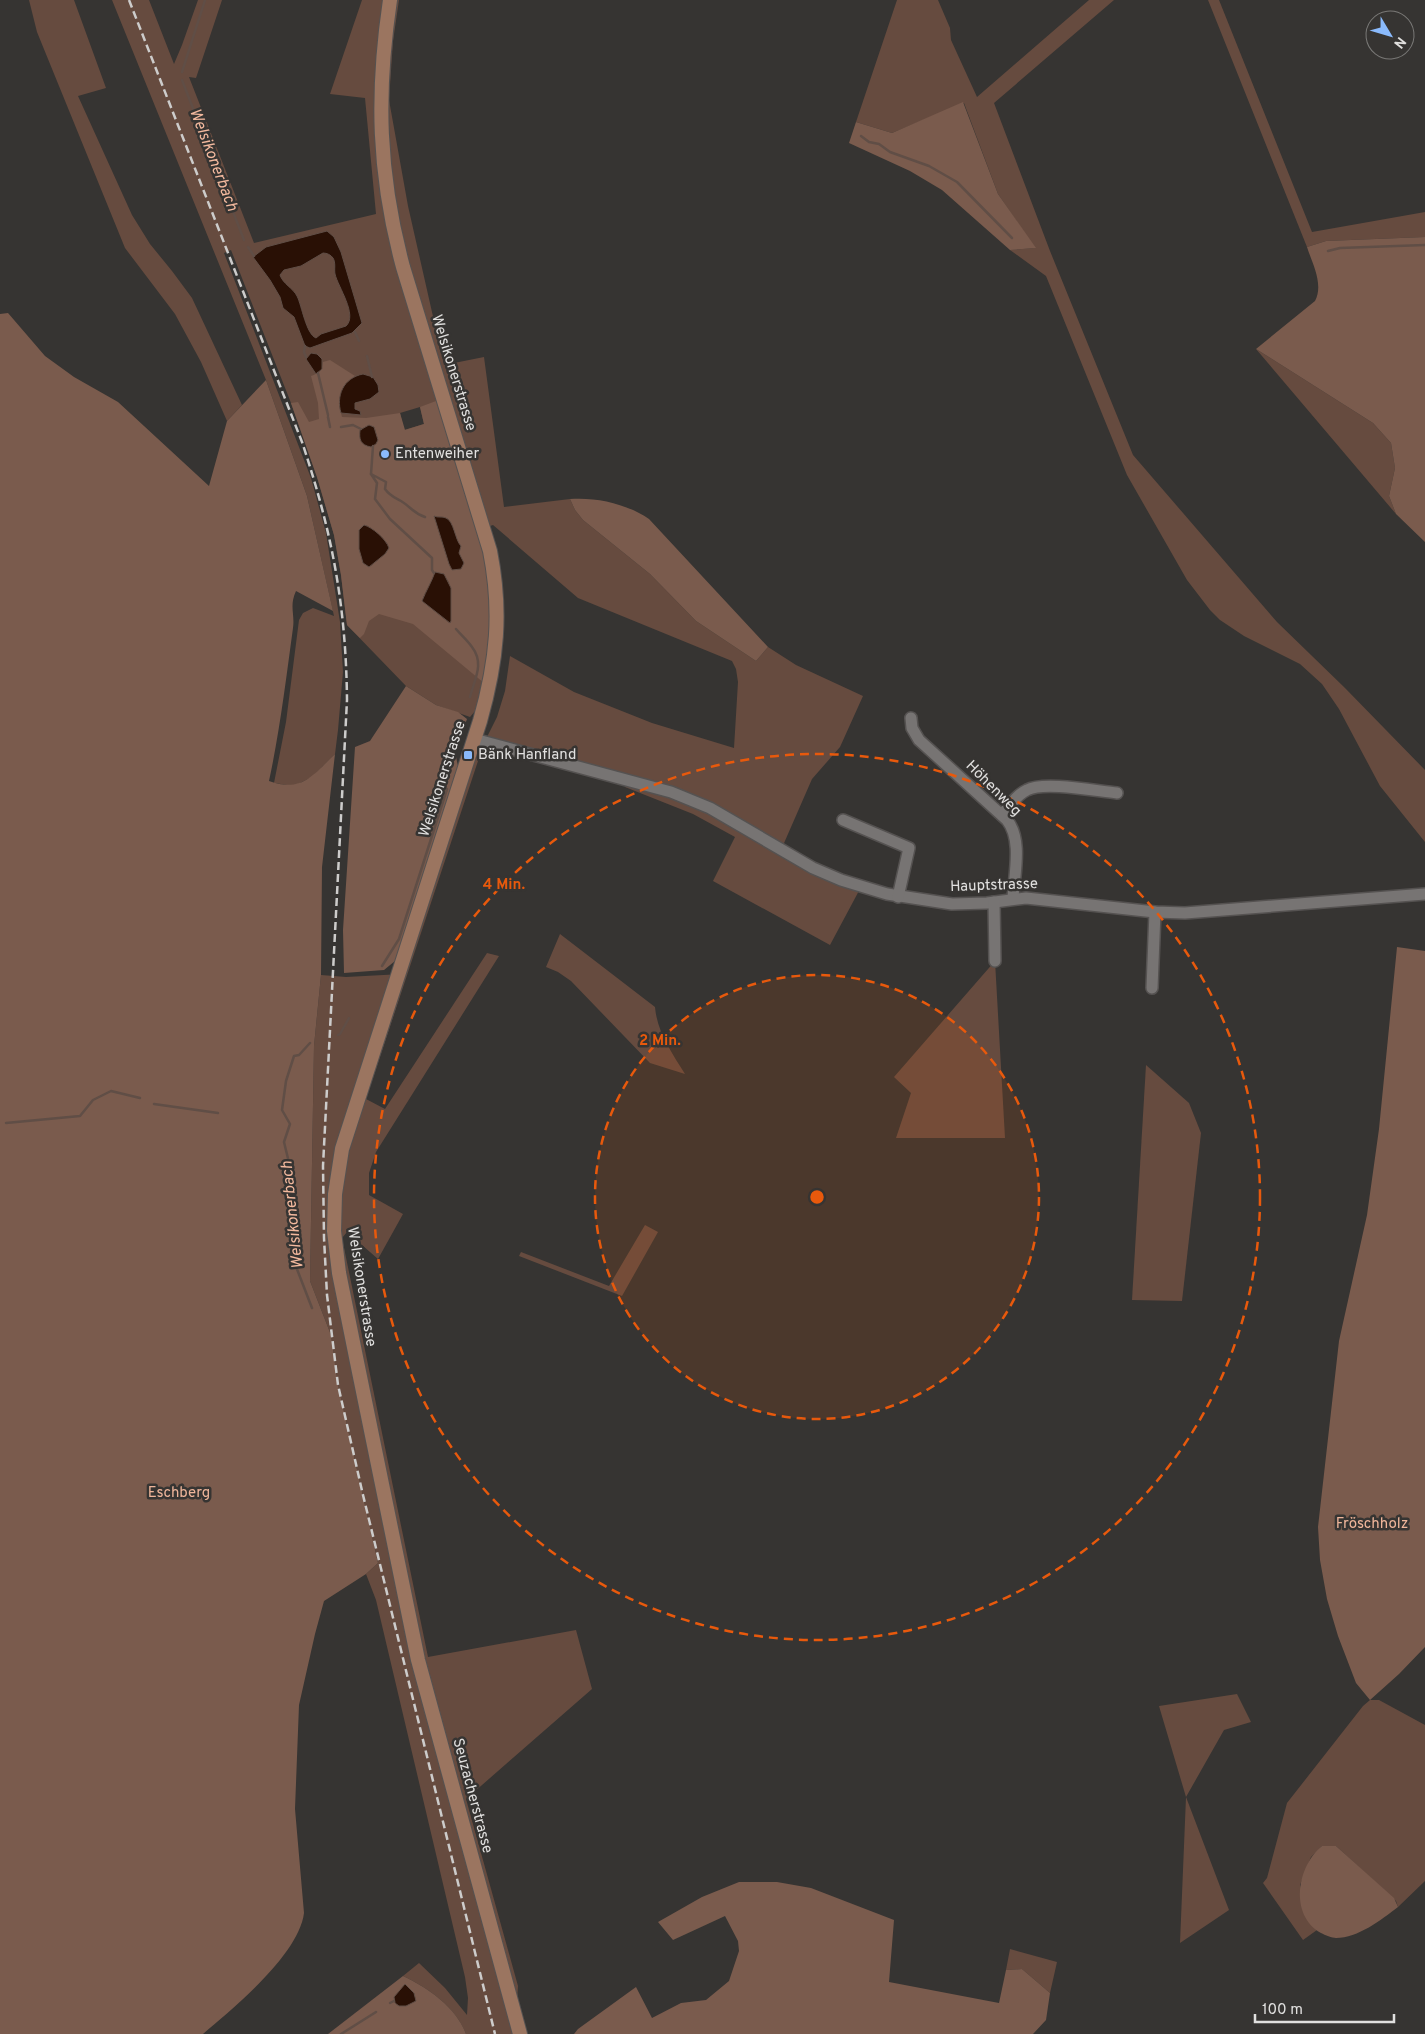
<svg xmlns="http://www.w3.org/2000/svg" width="1425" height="2034" viewBox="0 0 1425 2034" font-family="Overpass,sans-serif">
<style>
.green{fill:#664b3f;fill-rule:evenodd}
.forest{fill:#7a5b4d;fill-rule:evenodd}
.water{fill:#291005;stroke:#604e46;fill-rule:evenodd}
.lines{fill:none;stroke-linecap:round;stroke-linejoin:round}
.stream{stroke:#604e46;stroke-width:2.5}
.minor-casing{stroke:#555251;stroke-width:14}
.secondary-casing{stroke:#555251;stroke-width:16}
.minor{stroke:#777473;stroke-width:11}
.secondary{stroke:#9b7560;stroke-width:14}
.rail{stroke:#cdcccb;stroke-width:2.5;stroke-dasharray:8 4;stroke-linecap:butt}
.ring{fill:none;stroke:#e8590c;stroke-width:2.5;stroke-dasharray:9 6}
.poi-dot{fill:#8abafc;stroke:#363432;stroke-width:2}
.labels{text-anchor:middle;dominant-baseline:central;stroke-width:5;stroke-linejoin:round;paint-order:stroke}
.street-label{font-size:15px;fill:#e1e0df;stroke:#363432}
.poi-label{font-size:15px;fill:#e1e0df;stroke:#363432;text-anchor:start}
.park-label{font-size:15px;fill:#efb59a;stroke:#363432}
.water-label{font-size:16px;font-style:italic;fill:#f3b99e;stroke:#363432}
.centre{fill:#e8590c;stroke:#363432;stroke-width:2.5}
.ring-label{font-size:15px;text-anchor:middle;font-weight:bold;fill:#e8590c;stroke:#363432;stroke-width:5;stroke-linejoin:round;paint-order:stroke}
</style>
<rect width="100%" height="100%" fill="#363432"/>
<g class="green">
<polygon points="29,0 74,0 106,88 78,96 132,215 150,244 172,271 192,298 242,405 227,421 201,362 175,314 125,248 37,32"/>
<path d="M112,0H149L174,64L182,45L198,0H222L196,78L189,77L254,243L376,214L365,98L330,94L362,0H399L393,41L389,100L408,206L444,365L484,357L504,507L570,499L575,510L583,520L650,574L696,621L756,661L768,647L796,665L863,696L840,747L812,779L781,850L861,887L830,945L713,881L735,837L693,814L625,787L627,780L490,752L480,755L366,1099L385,1109L487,953L499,956L376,1152L369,1173V1195L403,1214L378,1259L347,1232L342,1238L428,1657L576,1630L592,1689L466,1799L518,1986L516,2018L520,2034H466C456,2007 428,1988 403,1976L419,1963L445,1988L467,2015L468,1998L465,1977L376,1600L366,1574L378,1563L338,1385L331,1335L310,1281L314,1046L321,975L346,977L402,974L473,765L497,717L505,691L510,656L574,692L652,723L734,748L738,682L736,669L732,661L578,598L493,525L484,528L492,628L480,696L476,710L470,717L436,705L406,686L347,625L341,575L334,535L317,477L291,403L231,250L224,253L311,478L326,533L340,622L343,672L338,730L335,754L312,777L294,786L274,783L286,722L299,620L303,613L313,608L334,616L307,496L266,380ZM420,407L424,424L404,430L400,413Z"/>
<polygon points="897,0 938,0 950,28 951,40 977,97 1089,0 1114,0 994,103 1050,251 1133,455 1277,622 1345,688 1425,770 1425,842 1380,786 1339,709 1322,684 1300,664 1244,636 1220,620 1210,610 1187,580 1127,475 1046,276 1010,250 1035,248 998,194 964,103 892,133 856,122"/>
<polygon points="1208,0 1219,0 1312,232 1425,212 1425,237 1326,241 1307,247"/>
<polygon points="1256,349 1373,423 1391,443 1395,468 1389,496 1396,514"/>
<path d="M560,934L655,1007C657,1032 672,1053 685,1074L650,1063L571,981L558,972L546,967Z"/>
<polygon points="995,961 1005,1138 896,1138 911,1093 894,1077"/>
<polygon points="1146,1065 1189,1103 1201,1133 1182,1301 1132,1300"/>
<polygon points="645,1225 658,1232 622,1296 519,1256 521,1252 609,1286"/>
<polygon points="1237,1694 1251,1722 1224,1730 1186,1797 1229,1910 1180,1943 1186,1797 1159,1706"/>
<polygon points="1370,1700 1379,1700 1425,1725 1425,1881 1398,1907 1396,1901 1336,1846 1322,1846 1311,1857 1300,1885 1311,1924 1317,1930 1303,1940 1263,1883 1267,1878 1287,1803 1363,1706"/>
<polygon points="1010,1949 1057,1962 1050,1993 1022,1969 1006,1970"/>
</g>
<g class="forest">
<polygon points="963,102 998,194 1036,248 1010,250 942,190 910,171 849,143 856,122 892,133"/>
<path d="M1425,237V542L1396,514L1389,496L1395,468L1391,443L1373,423L1256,349L1315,301C1324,284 1312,263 1307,247L1326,241Z"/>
<path d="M8,313L45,356L74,377L118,402L209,486L227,421L266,380L307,496L333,611L296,591C289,606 295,614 293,628C286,679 280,730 269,781C302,793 313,775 335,754L322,867L321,975L314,1046L310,1281L331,1335L338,1385L378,1563L366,1574L324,1601L315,1634L299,1705L295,1809L304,1913C299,1954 234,2008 203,2034H0V314Z"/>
<path d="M330,360L355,376C340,389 337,398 342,417L366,418L400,413L405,430L424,424L420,407L444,398L484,528L490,585L492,628L484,683L413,624L379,614L369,621L364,634L360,638L347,625L341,575L334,535L317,477L291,403L298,402L309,422L319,419L318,403L311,376C319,373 322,371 323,362ZM369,425L375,429L378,440L376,444L371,447L360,440V430ZM434,516L444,517L456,542L460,544L459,553L464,563L461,569H451L449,564ZM364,525L368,526L388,544L387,552L371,566L360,528ZM435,572L444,575L449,582L451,595V621L449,623L422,601C425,591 432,581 435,572Z"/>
<path d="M570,499C597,497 627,504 649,519L768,647L756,661L696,621L650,574L583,520L575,510Z"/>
<polygon points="406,686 436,705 458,712 467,719 455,752 458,766 395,961 384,970 344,973 343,930 355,747 370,741"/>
<polygon points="1397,947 1425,951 1425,1647 1399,1674 1370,1700 1356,1683 1338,1636 1327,1599 1320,1560 1318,1527 1339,1341 1367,1215 1379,1129"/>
<path d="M1322,1846H1336L1394,1898L1398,1907C1381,1920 1358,1938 1336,1938C1332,1938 1325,1935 1321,1933C1289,1915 1297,1866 1322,1846Z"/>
<polygon points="739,1882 777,1882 811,1888 894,1920 889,1982 999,2003 1006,1970 1022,1969 1050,1993 1046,2020 1033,2034 574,2034 578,2029 636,1987 652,2018 681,2003 706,2000 729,1981 739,1951 738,1941 725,1916 673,1940 658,1922 702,1897"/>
<path d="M403,1976C428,1988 456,2007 466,2034H328Z"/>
</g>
<g class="water">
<path d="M327,231L334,237L341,252L362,323L352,333L310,348L305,346L294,317L283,308L280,297L270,280L253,257L266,247ZM323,253C327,253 331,255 333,258C336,263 334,269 335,274C338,287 358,315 346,326L321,334L316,338C306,334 302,306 297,296C293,288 283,284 280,275L284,270L301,266Z"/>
<polygon points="311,353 317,354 322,359 322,369 316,374 306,359"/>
<path d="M363,374L373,377L378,385L379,392L370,399L355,403V409L360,411L361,415L341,413C336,396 343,378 363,374Z"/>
<path d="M369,425L374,427L378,440L376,444L371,447C360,445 359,439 360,430Z"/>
<path d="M434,516C438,518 442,516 446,518C454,521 455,540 461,546L459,553L464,563L461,569L452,570L449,564Z"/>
<path d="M364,525C372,527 386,539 389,548L385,554L369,567L363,563L359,549V530Z"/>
<path d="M435,572L444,574L451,588V621L450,623L422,601C426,591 432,581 435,572Z"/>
<polygon points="405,1984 414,1993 416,2001 406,2006 399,2006 395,2003 394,1997"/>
</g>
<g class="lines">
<g class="stream">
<polyline points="182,72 205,0"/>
<polyline points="182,80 244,240"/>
<polyline points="861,136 869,142 879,144 890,152 929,166 957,182 1012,238"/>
<polyline points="248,247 254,256"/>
<polyline points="1328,251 1340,248 1425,245"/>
<polyline points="355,332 359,341"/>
<polyline points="305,346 304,352 306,357"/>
<polyline points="367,356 372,377"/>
<polyline points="318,373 328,415"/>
<polyline points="328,417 330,427"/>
<polyline points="341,427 353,425 361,429"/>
<polyline points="373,446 371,474 377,483 375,499 390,519 432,558 432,570 434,573"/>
<path d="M371,474L386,482L385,489C390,496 394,497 401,501C411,507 413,513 425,517"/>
<path d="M456,629C461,635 467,640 472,647C485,664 474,680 470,697"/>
<polyline points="382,966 399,939 447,789"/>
<polyline points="338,1035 340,1034 349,1018"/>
<polyline points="310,1043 299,1055 294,1056 286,1081 282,1110 290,1124 284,1142 291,1171 295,1264 312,1308"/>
<polyline points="154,1104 218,1113"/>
<polyline points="6,1123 80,1116 93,1100 111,1091 140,1098"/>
<polyline points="390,2003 394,2001"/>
<polyline points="341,2034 376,2012"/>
</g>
<g class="minor-casing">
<g id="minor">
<path d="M911,718L912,728L919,740L1007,820C1023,840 1014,875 1013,899"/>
<polyline points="474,739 671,792 710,808 813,868 841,880 887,894 952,904 987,903 1026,898 1155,912 1185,913 1425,894"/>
<path d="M1002,815C1009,807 1016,795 1027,790C1044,781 1096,791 1117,793"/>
<polyline points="843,820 909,848 898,897"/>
<polyline points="994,902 995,961"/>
<polyline points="1152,988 1155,912"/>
</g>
</g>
<g class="secondary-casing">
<path id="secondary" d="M390,0C376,94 378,174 403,267L490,551C502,612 497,661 480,721L342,1149L335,1194L334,1231L339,1273L358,1367L418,1660L520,2034"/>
</g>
<use href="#minor" class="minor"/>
<use href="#secondary" class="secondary"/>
<path class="rail" d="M129,0L302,442C332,532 346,605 347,700L323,1166L324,1238L327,1295L338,1385L363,1495L495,2034"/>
</g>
<circle cx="817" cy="1197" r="222" fill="#e8590c" fill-opacity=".12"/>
<g class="ring">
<circle cx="817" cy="1197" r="222"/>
<circle cx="817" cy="1197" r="443"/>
</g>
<g class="poi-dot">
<circle cx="385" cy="454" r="5"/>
<rect x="463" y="750" width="10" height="10" rx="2.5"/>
</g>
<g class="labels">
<g class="street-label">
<text transform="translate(453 373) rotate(73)">Welsikonerstrasse</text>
<text transform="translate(443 779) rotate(-72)">Welsikonerstrasse</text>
<text transform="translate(993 789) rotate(45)">Höhenweg</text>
<text transform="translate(994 886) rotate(-2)">Hauptstrasse</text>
<text transform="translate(361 1287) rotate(81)">Welsikonerstrasse</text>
<text transform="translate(472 1796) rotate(75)">Seuzacherstrasse</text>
</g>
<g class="poi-label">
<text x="395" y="454">Entenweiher</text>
<text x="478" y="755">Bänk Hanfland</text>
</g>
<g class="park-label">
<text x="179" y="1493">Eschberg</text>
<text x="1372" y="1524">Fröschholz</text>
</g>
<g class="water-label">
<text transform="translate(213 160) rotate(69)">Welsikonerbach</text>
<text transform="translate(293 1215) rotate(-96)">Welsikonerbach</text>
</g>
</g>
<circle cx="817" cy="1197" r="8" class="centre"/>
<g class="ring-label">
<text x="504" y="889">4 Min.</text>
<text x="660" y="1045">2 Min.</text>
</g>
<g transform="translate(1390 35) rotate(128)"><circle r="24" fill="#363432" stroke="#7a7977"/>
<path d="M0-4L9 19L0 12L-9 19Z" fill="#8abafc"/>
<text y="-8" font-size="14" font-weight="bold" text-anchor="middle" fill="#e1e0df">N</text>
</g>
<path d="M1255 2014v8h139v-8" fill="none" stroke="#e1e0df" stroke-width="2.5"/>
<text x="1262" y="2014" font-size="15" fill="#e1e0df" stroke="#363432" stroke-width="4" paint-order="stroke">100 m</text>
</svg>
